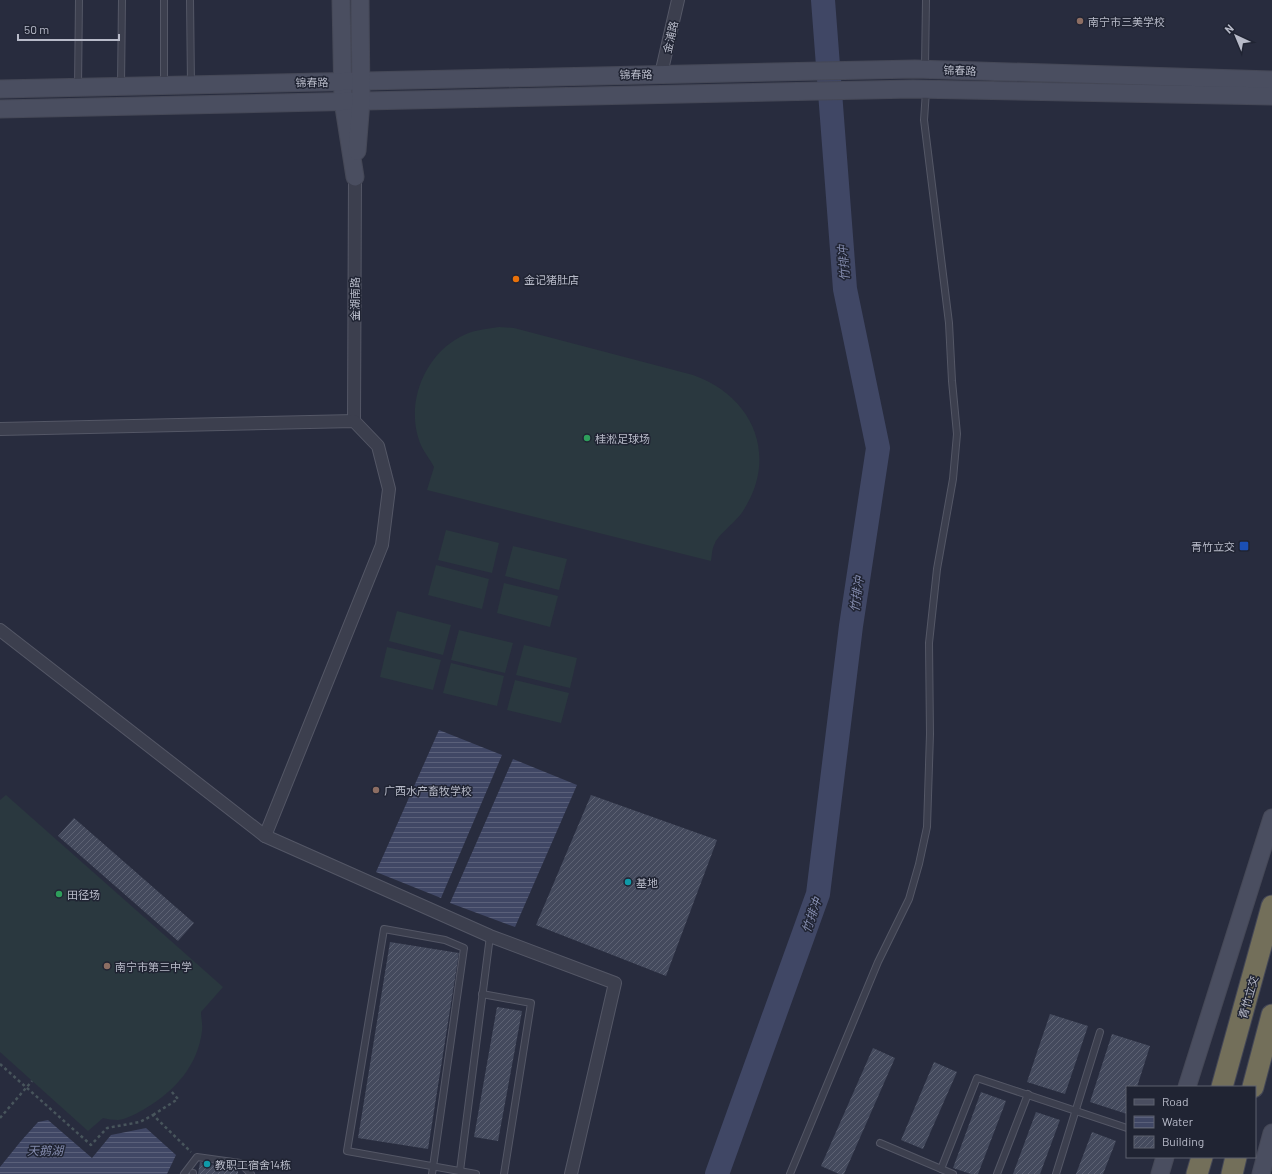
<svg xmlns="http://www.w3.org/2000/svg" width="1272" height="1174" viewBox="0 0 1272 1174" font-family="Barlow,'Noto Sans SC',sans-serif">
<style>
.garden{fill:#2a383f}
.water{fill:url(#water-rules)}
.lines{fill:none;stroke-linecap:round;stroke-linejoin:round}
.river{stroke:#404765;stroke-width:24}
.building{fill:url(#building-hatch)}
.lane-casing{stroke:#545766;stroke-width:8}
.street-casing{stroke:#545766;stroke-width:14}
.secondary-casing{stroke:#454857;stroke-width:19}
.highway-casing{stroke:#444756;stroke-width:23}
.path{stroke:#48555c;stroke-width:2.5;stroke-dasharray:3 3;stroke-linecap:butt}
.lane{stroke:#3c3f4e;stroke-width:6}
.street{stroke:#3c3f4e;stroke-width:12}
.secondary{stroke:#4a4e60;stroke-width:17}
.highway{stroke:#736f5a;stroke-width:21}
.education-dot{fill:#8d6e63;stroke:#202433;stroke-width:1.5}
.food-dot{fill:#e8710a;stroke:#202433;stroke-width:1.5}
.leisure-dot{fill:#2e9e5b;stroke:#202433;stroke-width:1.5}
.transit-dot{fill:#1a4fb4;stroke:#202433;stroke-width:1.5}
.culture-dot{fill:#0f9aa8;stroke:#202433;stroke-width:1.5}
.labels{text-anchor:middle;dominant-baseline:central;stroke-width:3;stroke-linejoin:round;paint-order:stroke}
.poi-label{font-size:11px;fill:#b8bbc9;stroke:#202433;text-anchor:start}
.street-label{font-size:11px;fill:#b8bbc9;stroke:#202433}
.water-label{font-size:12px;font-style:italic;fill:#838bad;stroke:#202433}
</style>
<defs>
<pattern id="water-rules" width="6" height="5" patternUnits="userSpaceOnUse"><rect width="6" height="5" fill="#404765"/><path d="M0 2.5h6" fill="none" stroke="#5a607a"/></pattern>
<pattern id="building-hatch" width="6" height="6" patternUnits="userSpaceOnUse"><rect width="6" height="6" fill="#444a5d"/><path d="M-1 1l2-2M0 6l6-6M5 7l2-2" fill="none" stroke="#5d6273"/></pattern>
</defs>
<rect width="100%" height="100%" fill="#282c3e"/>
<g class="garden">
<path d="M499,327L514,328L693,375C753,396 779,456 743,511C737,521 718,535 715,543C712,548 712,555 711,561L427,490L434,467C430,459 423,451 420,443C405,404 424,356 460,337C472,330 486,329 499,327Z"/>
<polygon points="446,530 499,543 492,573 438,560"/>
<polygon points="513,546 567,559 559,590 505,576"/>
<polygon points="436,565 489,579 482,609 428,595"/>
<polygon points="504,583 558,596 550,627 497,613"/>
<polygon points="397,611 451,625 443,655 389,641"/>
<polygon points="459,630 513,643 505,673 451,660"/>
<polygon points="524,645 577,658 570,688 516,675"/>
<polygon points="387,647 441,660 433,690 380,677"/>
<polygon points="451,663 504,676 497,706 443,693"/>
<polygon points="515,680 569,693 561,723 507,710"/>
<path d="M6,795L223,987L201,1012C201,1018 203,1025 202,1031C198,1065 175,1091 146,1108C138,1113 127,1119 118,1120C113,1120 107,1119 103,1118L88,1131L0,1052V800Z"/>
</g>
<g class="water">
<polygon points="439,730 502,755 441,898 376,872"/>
<polygon points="513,759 577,785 515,927 450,903"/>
<polygon points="48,1120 92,1158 111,1135 146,1128 176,1155 167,1174 0,1174 0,1167 21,1141 38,1122"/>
</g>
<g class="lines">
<polyline class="river" points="717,1174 818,894 851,626 878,448 845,289 823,0"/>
</g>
<g class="building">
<polygon points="591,795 717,840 666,976 536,925"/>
<polygon points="74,818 194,923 178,941 58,836"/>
<polygon points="390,942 459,953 428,1149 358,1138"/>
<polygon points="497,1007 522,1011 498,1141 474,1137"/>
<polygon points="1050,1014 1088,1026 1065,1094 1027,1082"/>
<polygon points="1112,1034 1150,1046 1137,1087 1127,1087 1127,1114 1090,1102"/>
<polygon points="873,1048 895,1058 844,1174 839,1174 821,1166"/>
<polygon points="934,1062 957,1072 923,1149 901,1140"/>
<polygon points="981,1092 1006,1101 978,1174 971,1174 953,1168"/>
<polygon points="1036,1112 1060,1120 1040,1174 1013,1174"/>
<polygon points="1092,1132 1116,1141 1103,1174 1076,1174"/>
<polygon points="200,1162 238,1170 238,1174 198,1174"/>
</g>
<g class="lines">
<g class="lane-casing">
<g id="lane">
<polyline points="164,0 164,84"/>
<polyline points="190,0 191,84"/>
<polyline points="925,67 926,0"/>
<polyline points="121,84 122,0"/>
<polyline points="78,86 79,0"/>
<polyline points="482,994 531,1003 504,1174"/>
<polyline points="880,1143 953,1174"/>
<polyline points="941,1169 977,1078 1127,1128"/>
<polyline points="460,1171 490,936"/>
<polyline points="184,1174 197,1157 240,1163 251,1174"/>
<polyline points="193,1174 193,1173"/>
<polyline points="432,1174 433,1167 464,948 445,940 384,929 347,1151 476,1174"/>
<polyline points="790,1174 878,962 909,899 919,864 927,827 930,734 929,643 937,569 953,479 957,434 952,381 949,323 924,120 926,91"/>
<polyline points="997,1174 1028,1094"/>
<polyline points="1056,1174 1100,1032"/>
</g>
</g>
<g class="street-casing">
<g id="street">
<polyline points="661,74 678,0"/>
<polyline points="354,421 355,177"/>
<polyline points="0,429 354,421 378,446 389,489 382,545 265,836"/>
<polyline points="0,630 265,836 490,936 615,983 571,1174"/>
</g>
</g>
<g class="secondary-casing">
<g id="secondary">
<polyline points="341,0 343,101 355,177"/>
<polyline points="0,89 915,69 1272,80"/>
<polyline points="0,109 913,89 1272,96"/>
<polyline points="357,151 361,101 360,0"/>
<polyline points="1187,1087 1272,818"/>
<polyline points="1160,1174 1165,1157"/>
<polyline points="1261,1174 1272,1133"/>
</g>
</g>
<g class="highway-casing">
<g id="highway">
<polyline points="1222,1087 1272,906"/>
<polyline points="1253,1087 1272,1015"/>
<polyline points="1197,1174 1202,1157"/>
<polyline points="1232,1174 1236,1157"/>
</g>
</g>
<g class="path">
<polyline points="0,1064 91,1145 107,1128 140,1122 153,1115 191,1152"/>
<polyline points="153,1115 178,1099 171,1091"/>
<polyline points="0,1118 32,1081"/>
</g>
<use href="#lane" class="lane"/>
<use href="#street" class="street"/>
<use href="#secondary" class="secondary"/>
<use href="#highway" class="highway"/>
</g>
<g class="education-dot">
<circle cx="1080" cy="21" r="4"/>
<circle cx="376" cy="790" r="4"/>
<circle cx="107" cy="966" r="4"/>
</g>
<circle class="food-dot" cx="516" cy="279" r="4"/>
<g class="leisure-dot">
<circle cx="587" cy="438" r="4"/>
<circle cx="59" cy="894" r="4"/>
</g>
<rect class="transit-dot" x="1239" y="541" width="10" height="10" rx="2"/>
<g class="culture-dot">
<circle cx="628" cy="882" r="4"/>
<circle cx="207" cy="1164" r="4"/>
</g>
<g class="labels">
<g class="poi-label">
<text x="1088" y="21">南宁市三美学校</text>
<text x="524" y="279">金记猪肚店</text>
<text x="595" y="438">桂淞足球场</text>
<text x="1235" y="546" text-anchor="end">青竹立交</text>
<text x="384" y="790">广西水产畜牧学校</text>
<text x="636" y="882">基地</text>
<text x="67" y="894">田径场</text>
<text x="115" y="966">南宁市第三中学</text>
<text x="215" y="1164">教职工宿舍14栋</text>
</g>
<g class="street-label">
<text transform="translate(670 37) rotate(-77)">金浦路</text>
<text transform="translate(960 70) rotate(2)">锦春路</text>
<text transform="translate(636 74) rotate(-1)">锦春路</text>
<text transform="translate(312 82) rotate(-1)">锦春路</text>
<text transform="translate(354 299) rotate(-90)">金湖南路</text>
<text transform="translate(1248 997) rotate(-74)">青竹立交</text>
</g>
<g class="water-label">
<text transform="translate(843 263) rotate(-94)">竹排冲</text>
<text transform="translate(856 594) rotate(-82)">竹排冲</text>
<text transform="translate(811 915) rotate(-71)">竹排冲</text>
<text x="45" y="1150">天鹅湖</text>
</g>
</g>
<rect x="1126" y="1086" width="130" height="72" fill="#202433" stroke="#5d606f"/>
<rect x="1134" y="1099" width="20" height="6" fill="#4a4e60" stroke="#5d606f"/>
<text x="1162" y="1106" font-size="12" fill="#b8bbc9">Road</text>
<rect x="1134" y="1116" width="20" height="12" fill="url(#water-rules)" stroke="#5d606f"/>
<text x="1162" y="1126" font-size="12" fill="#b8bbc9">Water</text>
<rect x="1134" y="1136" width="20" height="12" fill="url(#building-hatch)" stroke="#5d606f"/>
<text x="1162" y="1146" font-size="12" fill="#b8bbc9">Building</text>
<g transform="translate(1236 36) rotate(316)" stroke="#202433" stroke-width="3" paint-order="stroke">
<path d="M0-3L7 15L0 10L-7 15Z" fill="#b8bbc9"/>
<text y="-6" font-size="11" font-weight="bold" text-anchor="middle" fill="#b8bbc9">N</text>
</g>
<path d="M18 34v6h101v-6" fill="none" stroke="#b8bbc9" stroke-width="2"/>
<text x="24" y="34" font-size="12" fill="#b8bbc9" stroke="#202433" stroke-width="3" paint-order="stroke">50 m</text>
</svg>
